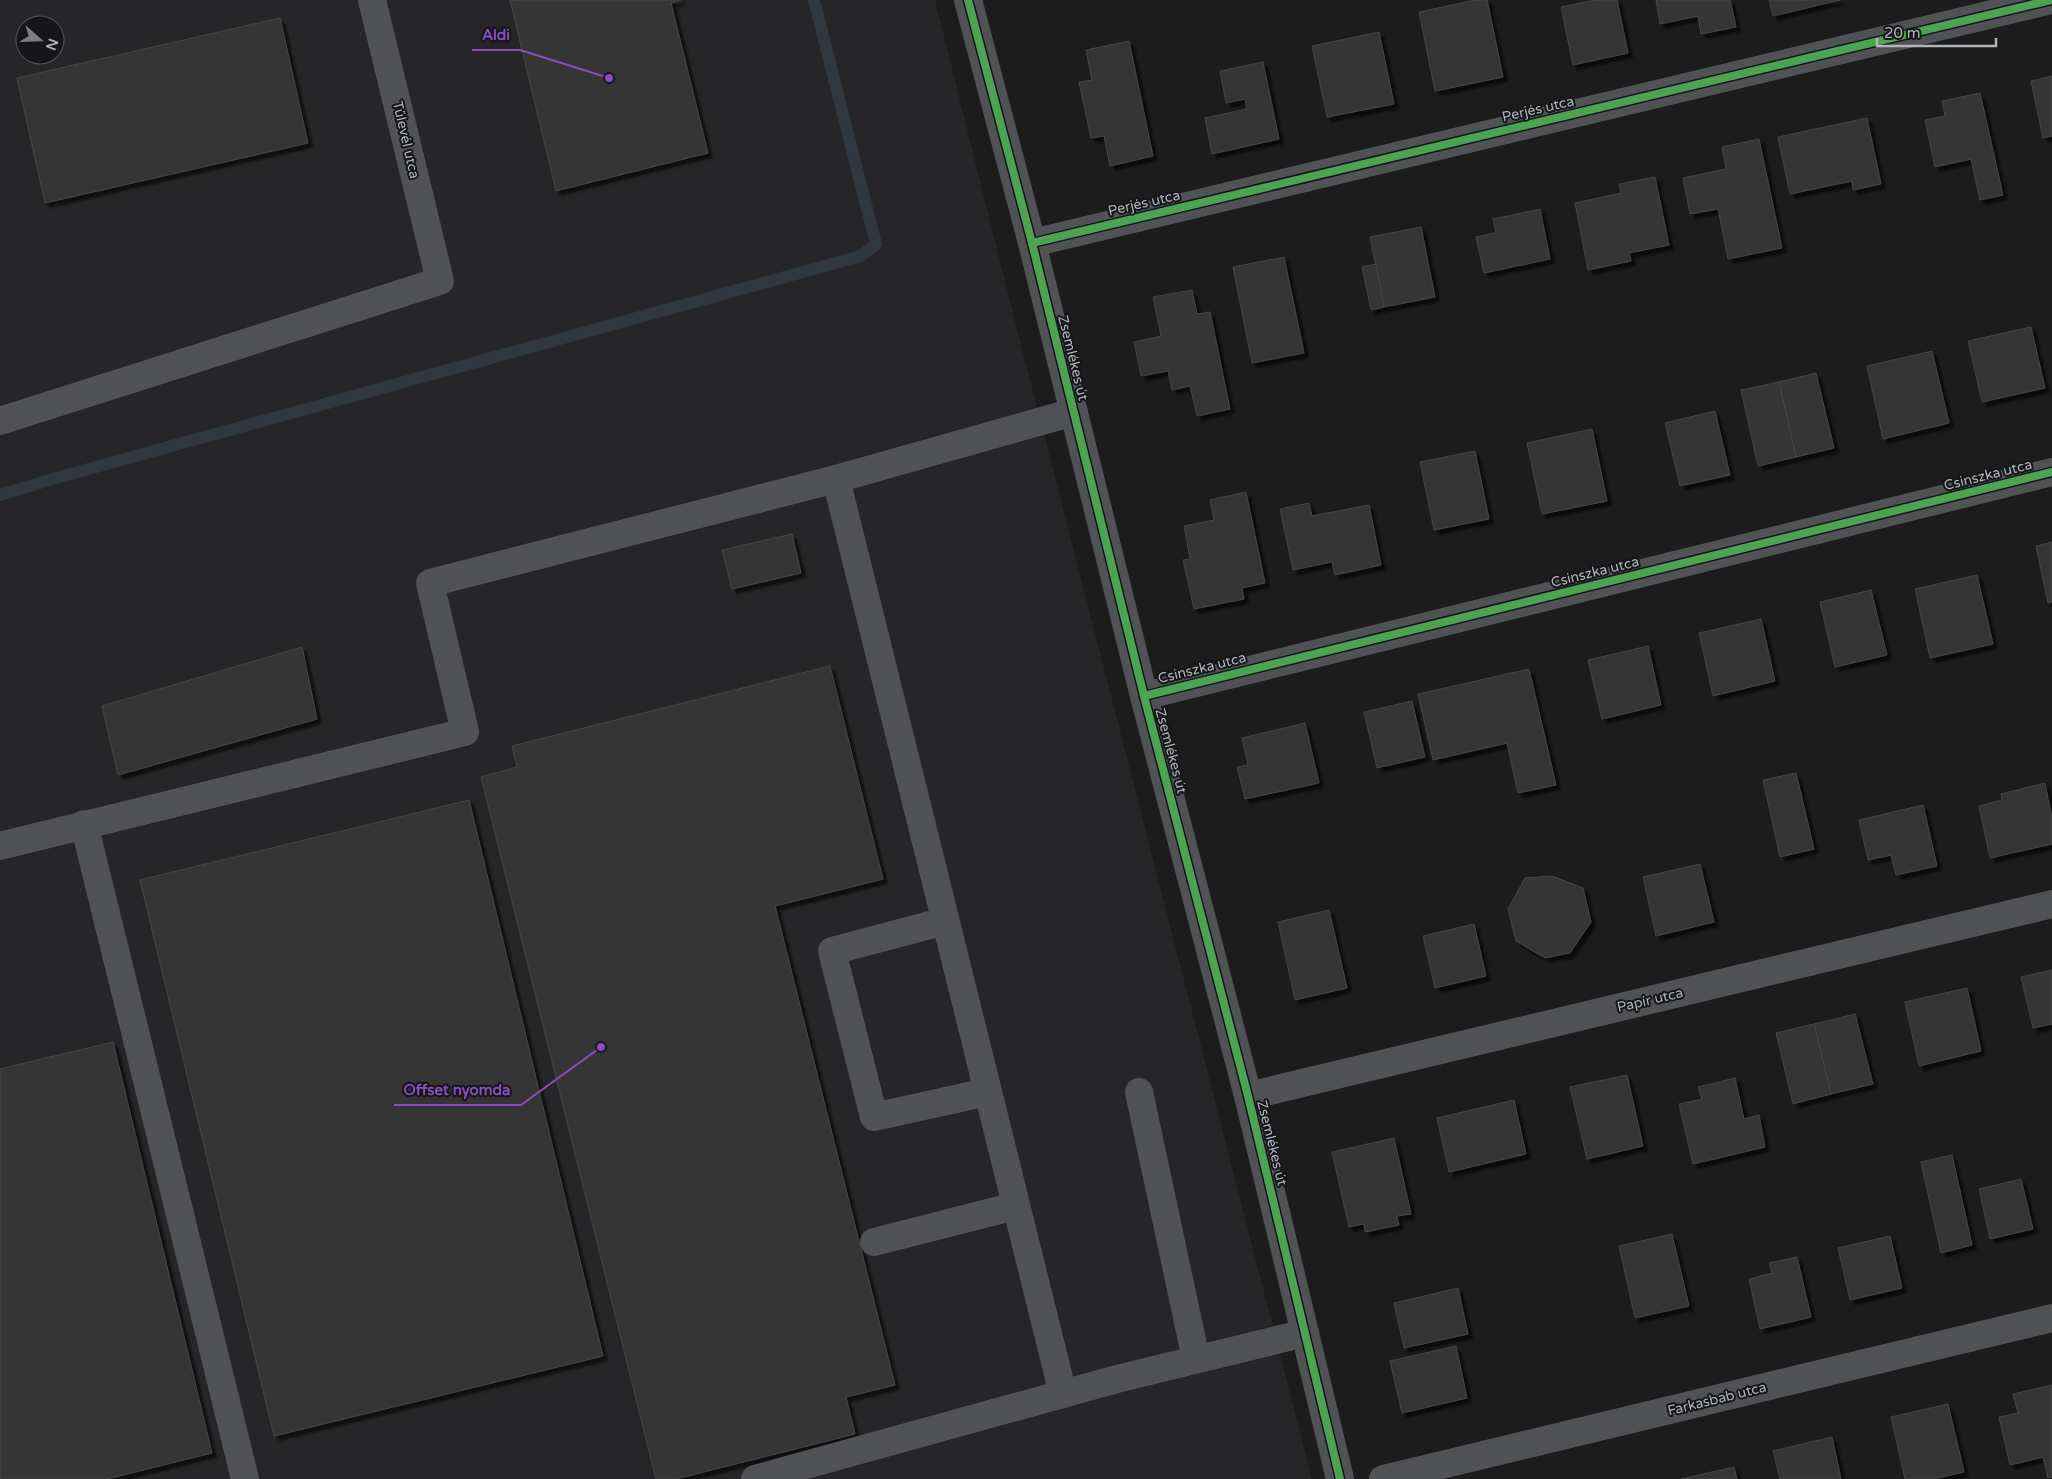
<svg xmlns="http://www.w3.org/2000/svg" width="2052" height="1479" viewBox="0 0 2052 1479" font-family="'Varela Round',sans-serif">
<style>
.built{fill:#262628;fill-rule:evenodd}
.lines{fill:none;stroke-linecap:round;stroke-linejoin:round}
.stream{stroke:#2f383d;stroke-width:12}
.building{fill:#353536;stroke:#444648;filter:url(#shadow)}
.minor{stroke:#505255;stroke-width:28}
.cycleway-casing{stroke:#161618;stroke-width:11}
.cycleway{stroke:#4ca352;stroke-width:8}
.labels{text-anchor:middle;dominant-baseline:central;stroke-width:4;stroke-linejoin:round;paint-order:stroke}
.street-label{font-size:14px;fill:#aeb4bb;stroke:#161618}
.leader{fill:none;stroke:#884ebe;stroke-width:2}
.callout-dot{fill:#884ebe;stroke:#161618;stroke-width:2}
.callout-label{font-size:15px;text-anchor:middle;font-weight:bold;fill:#884ebe;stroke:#161618;stroke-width:4;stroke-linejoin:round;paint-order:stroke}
</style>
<defs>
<filter id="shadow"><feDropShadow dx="4.5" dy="4.5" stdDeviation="1" flood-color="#0009"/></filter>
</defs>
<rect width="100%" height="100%" fill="#1c1c1c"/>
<path class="built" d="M0,0H935L1019,337L1312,1479H0ZM25,25H55V55H25Z"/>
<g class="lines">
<polyline class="stream" points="0,495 56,478 861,256 876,244 814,0"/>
</g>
<g class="building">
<polygon points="510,0 681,0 671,3 708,153 556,191"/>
<polygon points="1476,0 1487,0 1503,77 1435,91 1419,12"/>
<polygon points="1596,0 1617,0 1628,53 1573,65 1561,7"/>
<polygon points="1656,0 1730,0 1736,27 1701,34 1698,16 1660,24"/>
<polygon points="1769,0 1840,0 1773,16"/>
<polygon points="280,18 308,143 45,203 17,78"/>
<polygon points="1379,32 1394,104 1327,117 1312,46"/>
<polygon points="1129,41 1153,156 1110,166 1104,136 1091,138 1079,82 1092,80 1086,50"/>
<polygon points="1263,62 1279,139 1212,154 1205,118 1247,109 1245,99 1226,103 1220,71"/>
<polygon points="2052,76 2052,136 2043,138 2031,81"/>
<polygon points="1980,93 2003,195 1980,200 1971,159 1935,167 1925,120 1945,116 1942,101"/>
<polygon points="1867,118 1881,184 1853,190 1852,181 1790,194 1778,137"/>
<polygon points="1759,139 1782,248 1728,259 1718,209 1690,214 1683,178 1726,169 1722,147"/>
<polygon points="1655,177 1669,245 1629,253 1631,261 1588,270 1575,203 1621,193 1619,184"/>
<polygon points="1540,209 1550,259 1484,273 1476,237 1496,233 1493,219"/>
<polygon points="1421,227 1435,297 1384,307 1370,237"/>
<polygon points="1284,257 1304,353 1252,363 1233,267"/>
<polygon points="1376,264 1384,307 1371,310 1362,267"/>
<polygon points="1192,290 1197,314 1210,312 1230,409 1197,416 1190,386 1172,390 1168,371 1141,376 1134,342 1161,336 1153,297"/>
<polygon points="2031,327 2045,388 1982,402 1968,341"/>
<polygon points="1932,351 1949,423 1883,439 1867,366"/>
<polygon points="1816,373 1834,448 1796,457 1779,382"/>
<polygon points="1779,382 1796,457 1758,466 1741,390"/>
<polygon points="1715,411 1730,475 1680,486 1665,423"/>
<polygon points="1592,429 1607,501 1542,514 1527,443"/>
<polygon points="1475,451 1489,519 1434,530 1420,462"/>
<polygon points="1246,492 1265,583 1242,588 1244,599 1194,609 1183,560 1190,559 1184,526 1214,520 1210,500"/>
<polygon points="1309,503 1312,516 1369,505 1381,565 1335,575 1332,562 1293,570 1280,509"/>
<polygon points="792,534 801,573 732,589 722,550"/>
<polygon points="2052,542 2052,602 2048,603 2036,546"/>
<polygon points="1977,575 1993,644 1930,658 1915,589"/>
<polygon points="1871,590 1887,655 1835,667 1820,602"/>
<polygon points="1761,619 1775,681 1713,696 1699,633"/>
<polygon points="1648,646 1661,705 1602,719 1588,660"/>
<polygon points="302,647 317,719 118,775 102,706"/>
<polygon points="830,666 883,879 775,906 895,1385 846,1397 855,1434 676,1479 656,1479 481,777 517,767 512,746"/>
<polygon points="1529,669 1556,785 1518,793 1507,743 1433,760 1418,694"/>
<polygon points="1412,701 1425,757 1377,768 1364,712"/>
<polygon points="1305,723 1319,783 1245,799 1237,767 1248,765 1242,738"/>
<polygon points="1796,773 1814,849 1780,857 1763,780"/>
<polygon points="2045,783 2052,818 2052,844 1990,858 1979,806 2002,800 2001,794"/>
<polygon points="469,800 603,1356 274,1436 140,880"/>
<polygon points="1923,805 1937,866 1896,875 1891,855 1868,860 1859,820"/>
<polygon points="1700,864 1714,922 1656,936 1643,877"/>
<polygon points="1552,876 1583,888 1591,922 1570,953 1545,958 1516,941 1508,909 1525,878"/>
<polygon points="1329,910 1347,988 1295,1000 1278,922"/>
<polygon points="1474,924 1486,976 1435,988 1423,936"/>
<polygon points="2052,970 2052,1024 2033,1028 2021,977"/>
<polygon points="1967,988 1981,1051 1919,1066 1905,1002"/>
<polygon points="1855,1014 1873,1084 1831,1094 1814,1024"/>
<polygon points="1814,1024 1831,1094 1793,1104 1776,1033"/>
<polygon points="113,1042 212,1453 107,1479 0,1479 0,1069"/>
<polygon points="1627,1075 1643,1146 1587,1159 1570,1087"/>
<polygon points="1735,1078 1744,1119 1759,1115 1765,1147 1693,1164 1679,1104 1702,1099 1698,1087"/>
<polygon points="1514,1100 1526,1154 1449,1172 1437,1118"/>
<polygon points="1394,1138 1411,1214 1397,1216 1399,1225 1365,1232 1364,1224 1349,1227 1332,1152"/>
<polygon points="1952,1155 1972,1245 1941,1253 1921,1162"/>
<polygon points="2021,1179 2033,1229 1990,1239 1979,1189"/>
<polygon points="1672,1234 1689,1306 1635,1318 1619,1246"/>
<polygon points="1890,1236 1902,1288 1850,1300 1838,1248"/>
<polygon points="1797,1257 1811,1317 1760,1329 1749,1279 1772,1273 1769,1263"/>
<polygon points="1458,1288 1468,1334 1404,1348 1394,1303"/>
<polygon points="1456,1346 1467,1398 1402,1413 1390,1361"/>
<polygon points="2052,1385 2052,1477 2048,1478 2043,1457 2010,1465 1999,1417 2018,1413 2013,1394"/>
<polygon points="1948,1404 1964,1472 1934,1479 1905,1479 1891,1417"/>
<polygon points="1832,1437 1841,1479 1780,1479 1773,1451"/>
<polygon points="1734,1467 1737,1479 1681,1479"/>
</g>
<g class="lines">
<g class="minor">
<polyline points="968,0 1032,243 1144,696 1248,1096 1340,1479"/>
<polyline points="1032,243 2051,0"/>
<polyline points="0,421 440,281 372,0"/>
<polyline points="836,479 1074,412"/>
<polyline points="1144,696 2052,472"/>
<polyline points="84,824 245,1479"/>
<polyline points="0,846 465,732 430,583 836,479 1063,1394"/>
<polyline points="945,921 832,951 874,1117 987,1092"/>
<polyline points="1139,1092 1196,1359"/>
<polyline points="1248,1096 2052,904"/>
<polyline points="874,1242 1015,1206"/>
<polyline points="755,1479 1117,1379 1305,1333"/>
<polyline points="1383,1479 2052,1318"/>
</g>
<g class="cycleway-casing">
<g id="cycleway">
<polyline points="968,0 1032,243 1144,696 1248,1096 1340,1479"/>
<polyline points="1032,243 2051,0"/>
<polyline points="1144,696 2052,472"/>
</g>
</g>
<use href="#cycleway" class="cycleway"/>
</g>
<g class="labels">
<g class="street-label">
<text transform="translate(1538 109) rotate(-13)">Perjés utca</text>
<text transform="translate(406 140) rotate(77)">Tűlevél utca</text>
<text transform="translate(1144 203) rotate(-13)">Perjés utca</text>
<text transform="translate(1073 358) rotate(76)">Zsemlékes út</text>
<text transform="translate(1988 475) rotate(-14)">Csinszka utca</text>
<text transform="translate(1595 572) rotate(-14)">Csinszka utca</text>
<text transform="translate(1202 668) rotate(-14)">Csinszka utca</text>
<text transform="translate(1171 751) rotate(75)">Zsemlékes út</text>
<text transform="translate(1650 1000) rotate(-13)">Papír utca</text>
<text transform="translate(1272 1143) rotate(76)">Zsemlékes út</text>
<text transform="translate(1717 1399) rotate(-14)">Farkasbab utca</text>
</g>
</g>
<path class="leader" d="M609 78L520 50H472M601 1047L521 1105H394"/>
<g class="callout-dot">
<circle cx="609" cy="78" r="5"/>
<circle cx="601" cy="1047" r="5"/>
</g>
<g class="callout-label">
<text x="496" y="40">Aldi</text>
<text x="457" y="1095">Offset nyomda</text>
</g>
<g transform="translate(40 40) rotate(110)"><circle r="24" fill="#161618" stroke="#535559"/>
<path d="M0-4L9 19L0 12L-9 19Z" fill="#7b7f83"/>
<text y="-8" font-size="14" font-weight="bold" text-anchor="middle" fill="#aeb4bb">N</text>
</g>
<path d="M1877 38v8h119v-8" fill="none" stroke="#aeb4bb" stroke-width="2.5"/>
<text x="1884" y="38" font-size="15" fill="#aeb4bb" stroke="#161618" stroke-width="4" paint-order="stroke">20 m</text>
</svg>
